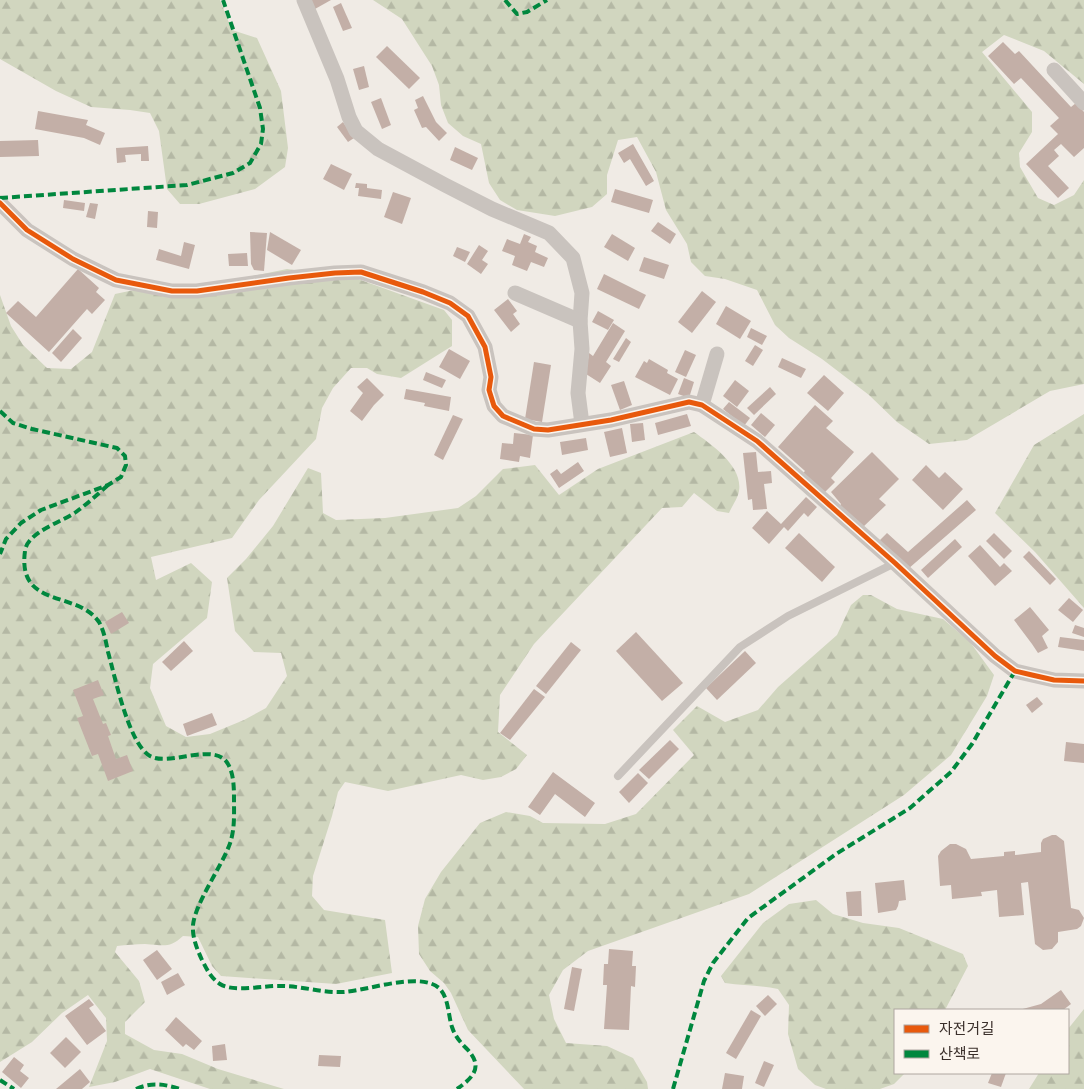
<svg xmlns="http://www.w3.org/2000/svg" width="1084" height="1089" viewBox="0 0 1084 1089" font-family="Commissioner,'Noto Sans KR',sans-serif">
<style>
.forest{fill:url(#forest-firs)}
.building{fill:#c3afa7}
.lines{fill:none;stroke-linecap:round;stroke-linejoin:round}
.lane{stroke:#c9c3be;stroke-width:8}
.street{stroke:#c9c3be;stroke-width:15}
.quiet{stroke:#00873e;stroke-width:4;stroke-dasharray:8 4;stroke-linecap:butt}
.cycleway-casing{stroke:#fbf5ee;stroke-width:8}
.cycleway{stroke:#e8590c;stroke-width:5}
</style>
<defs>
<pattern id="forest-firs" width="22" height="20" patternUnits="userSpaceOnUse" patternTransform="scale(1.25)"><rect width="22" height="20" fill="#d1d6bf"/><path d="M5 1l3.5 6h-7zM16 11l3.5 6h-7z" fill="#b4b8a4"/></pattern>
</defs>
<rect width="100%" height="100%" fill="#f0ebe5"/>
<g class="forest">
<polygon points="0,0 220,0 232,30 257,38 281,91 288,148 285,167 255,189 199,204 180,204 167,189 159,131 150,113 130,110 91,107 56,91 0,59"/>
<polygon points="373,0 1084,0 1084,84 1044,51 1004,35 982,52 1032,112 1032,132 1019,153 1020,167 1038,198 1054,205 1074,195 1084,180 1084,384 1050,391 967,440 929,444 897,422 869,395 822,359 789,338 775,325 757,290 725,279 705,276 691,262 687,244 666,210 656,172 637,137 618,140 607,175 607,194 592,207 555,216 517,210 500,200 489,183 481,144 463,136 448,123 441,105 439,85 432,66 402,19"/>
<path d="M287,269L358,279L444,310L452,320V346L401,378L377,374L367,368H351L333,388L322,408L316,439L259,500L232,538L151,557L156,580L191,563L212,582L207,618L153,664L150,688L166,726L186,737L210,734L244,720L266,708L287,676L281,653L254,652L235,631L227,578L246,559L273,526L308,468L321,473L323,513L336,520L385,518L458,508L476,496L503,469L535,465L559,495L598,469L694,432C712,445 743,466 739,491C738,498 732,506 729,513L717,511L694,493L682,507L662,508L534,644L500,695L498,732L527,755L516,769L501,777L483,780L461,775L388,791L345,782L338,792L332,816L313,876L312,896L324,910L385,920L392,973L336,984L221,976L212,966L198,937L183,936C169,949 163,945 145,944C136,944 126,945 117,946L115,952L139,981L145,1002L125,1022V1034L154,1050L182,1054L218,1069L284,1089H210L150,1069L115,1082L89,1087L107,1041L106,1018L88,995L62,1013L32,1042L0,1062V295L11,326L23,345L47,368L71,369L92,352L115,294L134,290L168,293Z"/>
<polygon points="1084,414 1084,608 1035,552 995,513 1034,445"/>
<polygon points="863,595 871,595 897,609 943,619 970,642 994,675 987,696 951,755 904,795 749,894 588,951 563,970 549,995 554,1019 566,1043 607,1046 633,1058 647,1082 648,1089 524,1089 468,1030 451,993 444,983 430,971 419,954 418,926 425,899 441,872 480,823 506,812 530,816 543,823 605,824 636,814 694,755 673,730 697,706 725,722 758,710 778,687 837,635 851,605"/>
<path d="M816,900L833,914L863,923L899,928L963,954L968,966L945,1010H895V1073H905L894,1084L880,1089H826L815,1085L798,1069L788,1034L789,1005L778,989C761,985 743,986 725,983L721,976L763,923L789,904Z"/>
<polygon points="1084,1009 1084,1089 1029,1089 1039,1073 1068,1073 1068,1029"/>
</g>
<g class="building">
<polygon points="311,0 331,0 315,9"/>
<polygon points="341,3 352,28 343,31 333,7"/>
<polygon points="1003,42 1015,54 1019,51 1071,107 1076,103 1084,112 1084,148 1074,157 1061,144 1054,150 1059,156 1048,166 1069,188 1058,198 1026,164 1058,134 1050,126 1059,118 1021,78 1014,84 988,56"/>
<polygon points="387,46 420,78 409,89 376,57"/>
<polygon points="364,66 369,87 359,90 353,69"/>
<polygon points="423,96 436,122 447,133 439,141 426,127 422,128 414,110 418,108 415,100"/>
<polygon points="381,98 391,125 382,129 371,102"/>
<polygon points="38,111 88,120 86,125 105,133 100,145 84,138 35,129"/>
<polygon points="343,122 354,138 348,142 337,127"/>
<polygon points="38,140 39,156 0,157 0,141"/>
<polygon points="633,144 654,181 646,186 630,159 624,163 618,153"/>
<polygon points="148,146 149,161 141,161 141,154 125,155 126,162 117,163 116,148"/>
<polygon points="455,147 478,158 472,170 450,160"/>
<polygon points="331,164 352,174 344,190 323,179"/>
<polygon points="356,183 367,184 367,188 382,190 381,199 358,196 359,188 355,188"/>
<polygon points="615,189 653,200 649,213 611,202"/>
<polygon points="393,192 411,198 402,224 384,217"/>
<polygon points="64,200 85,203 84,211 63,208"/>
<polygon points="90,203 98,204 95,219 86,217"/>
<polygon points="148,211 158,212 157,228 147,227"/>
<polygon points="658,222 676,234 670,244 651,231"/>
<polygon points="250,232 267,233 264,271 254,270 251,264"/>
<polygon points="270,232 301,250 292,265 267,250"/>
<polygon points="524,234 531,237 528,242 537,246 535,252 548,258 544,267 531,262 527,271 512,265 515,256 502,251 507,239 520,244"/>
<polygon points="612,234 635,248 628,261 604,247"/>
<polygon points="184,242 195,245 189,269 156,260 159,249 181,256"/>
<polygon points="479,245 488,251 482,260 488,264 481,274 467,264"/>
<polygon points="457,247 470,252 465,262 453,256"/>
<polygon points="247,253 248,266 229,266 228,254"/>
<polygon points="644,257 669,265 664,279 639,271"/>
<polygon points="78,269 99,288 96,292 105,300 92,314 87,309 49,352 6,313 18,301 36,317"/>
<polygon points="604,274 646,295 639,309 597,289"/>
<polygon points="702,291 716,302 692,333 678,322"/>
<polygon points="508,299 517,311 513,314 520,324 511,332 494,310"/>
<polygon points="726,306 751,321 740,339 716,324"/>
<polygon points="598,311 614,320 608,330 592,322"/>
<polygon points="613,323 625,331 606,362 611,366 600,383 586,374 589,353 593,356"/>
<polygon points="751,328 767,336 762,345 747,337"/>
<polygon points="73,329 82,338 61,362 52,353"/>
<polygon points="626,338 631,342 619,362 613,359"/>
<polygon points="755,345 763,350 753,366 745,361"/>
<polygon points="449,349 470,361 460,379 439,367"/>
<polygon points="685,350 696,355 686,377 675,372"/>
<polygon points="782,358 806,369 801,378 778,367"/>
<polygon points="649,359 668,370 667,373 678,379 670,395 635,377 644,361 647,363"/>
<polygon points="534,362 551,365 542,422 525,419"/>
<polygon points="426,372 446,380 442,388 423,380"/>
<polygon points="824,375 844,393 828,411 807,393"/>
<polygon points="367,378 384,395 374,405 362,421 350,411 363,393 357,387"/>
<polygon points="684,378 694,382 689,398 678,394"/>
<polygon points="735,380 749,391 737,407 723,396"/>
<polygon points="624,381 632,405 620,410 611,385"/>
<polygon points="770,387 776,394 754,415 747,408"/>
<polygon points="406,389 451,397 449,411 424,406 425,403 404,399"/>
<polygon points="729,402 750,418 744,426 723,409"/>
<polygon points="815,405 833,421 826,428 854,452 831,478 835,482 824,493 802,474 805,471 778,447"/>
<polygon points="761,413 775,425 765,437 751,425"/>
<polygon points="687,414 691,426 658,435 655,423"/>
<polygon points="453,415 463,419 443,460 434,455"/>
<polygon points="643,423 645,440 632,442 630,424"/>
<polygon points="622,428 627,453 610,457 604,432"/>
<polygon points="514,433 533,435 530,458 520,456 519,462 500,459 502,443 513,444"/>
<polygon points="586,438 588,450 562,455 560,442"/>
<polygon points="756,452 758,472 771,471 772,483 764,484 767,509 753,510 752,499 748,500 743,453"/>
<polygon points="872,452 899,479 879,499 886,505 862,528 840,506 841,504 831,492"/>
<polygon points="578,462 584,471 559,488 550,474 557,469 561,474"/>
<polygon points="926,465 939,478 945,472 963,489 943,510 912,480"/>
<polygon points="806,497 817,507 808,517 804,513 788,531 784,527 769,544 752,528 767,511 781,524"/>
<polygon points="967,500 976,510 908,569 878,542 887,533 908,552"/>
<polygon points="799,533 835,567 822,582 785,548"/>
<polygon points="994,533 1012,551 1004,559 986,541"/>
<polygon points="955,539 962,547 928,578 921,570"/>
<polygon points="980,545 1000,567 1004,563 1012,571 995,586 968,556"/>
<polygon points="1029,551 1056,579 1050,585 1023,557"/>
<polygon points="1069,598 1083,610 1073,622 1058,610"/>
<polygon points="1030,607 1049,630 1042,636 1048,648 1038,653 1032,644 1014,620"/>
<polygon points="122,612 129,623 111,634 105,622"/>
<polygon points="1075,625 1084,628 1084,637 1072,633"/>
<polygon points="636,632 683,683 662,701 616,651"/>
<polygon points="1060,637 1084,640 1084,651 1058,647"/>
<polygon points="184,641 193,651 171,671 162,662"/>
<polygon points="571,642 581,650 546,694 536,686"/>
<polygon points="745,651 756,663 717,700 706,688"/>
<polygon points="98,680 104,695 93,699 103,724 106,723 111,735 108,736 116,759 127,755 133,771 108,781 98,754 92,756 77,718 83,716 73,690"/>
<polygon points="534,689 545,697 510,740 500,733"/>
<polygon points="1037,697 1043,704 1032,713 1026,705"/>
<polygon points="212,713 217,725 187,736 183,724"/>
<polygon points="670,740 679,749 649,779 639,770"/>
<polygon points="1066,742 1084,744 1084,763 1064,761"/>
<polygon points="553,772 595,803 585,817 555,794 540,815 528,807"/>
<polygon points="638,773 648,783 629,803 619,792"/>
<polygon points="1052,835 1056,835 1064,841 1071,908 1079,910 1084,918 1081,926 1077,929 1058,932 1058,942 1052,949 1043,950 1035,944 1028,882 1021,883 1024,915 999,917 997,890 981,892 982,896 952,899 951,885 940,886 938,856 941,851 950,844 956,844 966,849 971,859 1004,856 1004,852 1015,851 1015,855 1041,852 1041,843 1043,839"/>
<polygon points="904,880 906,900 899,901 898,906 896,910 878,913 875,883"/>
<polygon points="861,891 862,916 848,916 846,892"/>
<polygon points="609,949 633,951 632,966 636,966 635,987 631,986 629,1030 604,1029 607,985 603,985 604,964 608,964"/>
<polygon points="157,950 172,969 157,980 143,960"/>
<polygon points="572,967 582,969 574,1011 564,1009"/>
<polygon points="178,973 185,985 167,995 161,982"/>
<polygon points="1061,990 1071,1004 1063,1010 1019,1010 1041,1004"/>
<polygon points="768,995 777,1004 765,1016 756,1006"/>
<polygon points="89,999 94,1005 89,1008 106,1031 87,1045 65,1016"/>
<polygon points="751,1010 761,1016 736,1059 726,1053"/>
<polygon points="176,1017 202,1041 194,1050 186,1044 183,1047 165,1030"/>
<polygon points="66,1037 81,1052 65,1068 50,1053"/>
<polygon points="225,1044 227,1060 213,1061 212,1046"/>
<polygon points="319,1055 341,1056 340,1067 318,1066"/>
<polygon points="14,1057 24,1065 20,1071 29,1078 21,1088 2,1072"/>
<polygon points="764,1061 774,1065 764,1087 755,1083"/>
<polygon points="80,1069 90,1082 82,1089 56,1089"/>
<polygon points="725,1073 744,1076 742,1089 722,1089"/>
<polygon points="992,1073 1006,1073 1001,1087 988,1083"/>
</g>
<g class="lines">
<polyline class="lane" points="618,776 740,647 788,616 895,563"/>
<g class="street">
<polyline points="304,0 337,79 349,117 356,131 378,149 445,185 492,209 549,233 573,258 582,293 580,321 582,349 578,393 582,424"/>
<polyline points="1054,70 1084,103"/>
<polyline points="0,203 27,230 73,259 116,280 172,291 197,291 289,278 335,273 361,272 423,292 450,303 468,316 485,347 491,377 489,390 494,406 503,416 534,429 548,430 611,420 689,402 702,405 757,441 895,563 995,656 1015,671 1032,675 1054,680 1084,681"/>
<polyline points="515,293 580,321"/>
<polyline points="702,405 717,354"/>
</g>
<g class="quiet">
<polyline points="505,0 517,14 527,12 547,0"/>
<polyline points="0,198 187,185 233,173 250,163 261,144 263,129 260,108 223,0"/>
<polyline points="0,411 13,423 32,429 117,448 125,456 126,465 121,477 108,485 41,510 21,523 6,539 0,554"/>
<path d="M108,485C98,494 87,504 76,512C62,522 27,532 25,551C17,609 77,590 99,622C104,631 106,642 108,652C115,676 128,743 150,756C169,767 215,741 228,764C234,774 234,789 234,800C234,815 235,831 229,846C221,867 195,904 193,925C192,937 197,949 202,960C207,970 211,978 220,984C234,993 265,985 281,986C302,986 322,993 343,992C367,991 419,971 439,988C449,998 448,1015 452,1027C455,1036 460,1042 466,1048C484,1066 474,1077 457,1089"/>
<polyline points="0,1080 14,1089"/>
<path d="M136,1089C152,1082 164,1084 180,1089"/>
<polyline points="673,1089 704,981 713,963 748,918 836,854 910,808 951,772 972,744 1015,671"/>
</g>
<g class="cycleway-casing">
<polyline id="cycleway" points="0,203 27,230 73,259 116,280 172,291 197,291 289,278 335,273 361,272 423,292 450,303 468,316 485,347 491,377 489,390 494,406 503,416 534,429 548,430 611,420 689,402 702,405 757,441 895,563 995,656 1015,671 1032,675 1054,680 1084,681"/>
</g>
<use href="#cycleway" class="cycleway"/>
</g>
<rect x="894" y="1009" width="175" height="65" fill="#fbf5ee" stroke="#aea6a0"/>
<rect x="904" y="1025" width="25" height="8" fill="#e8590c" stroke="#aea6a0"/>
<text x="939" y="1034" font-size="15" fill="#3b302b">자전거길</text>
<rect x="904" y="1050" width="25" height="8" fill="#00873e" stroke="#aea6a0"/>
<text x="939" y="1059" font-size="15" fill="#3b302b">산책로</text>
</svg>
